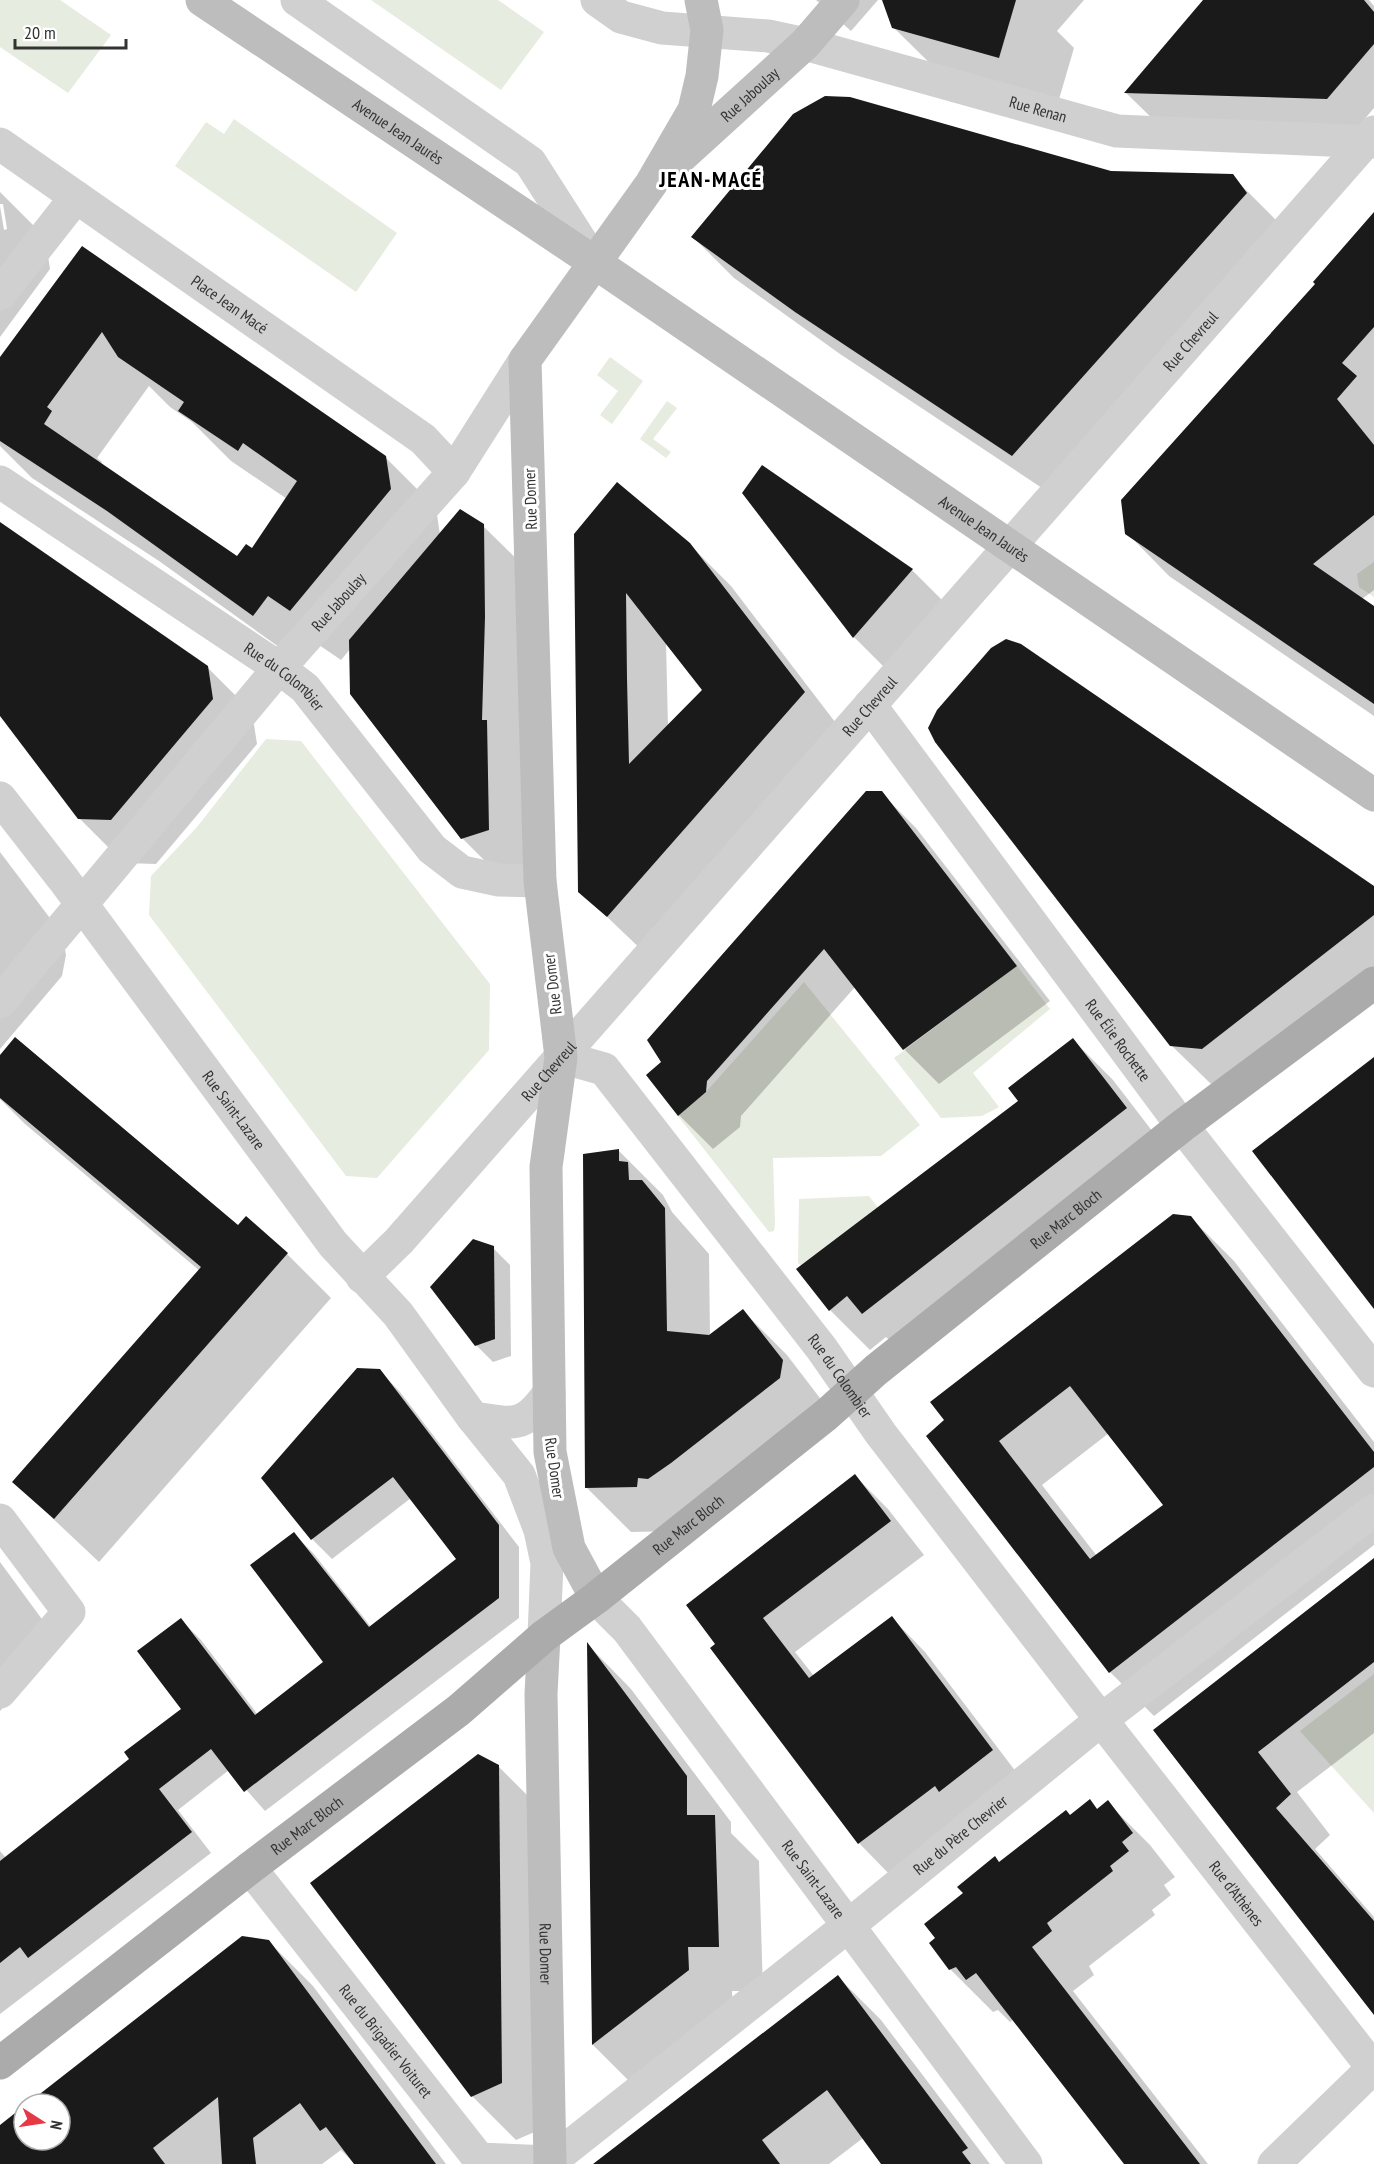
<svg xmlns="http://www.w3.org/2000/svg" width="1374" height="2164" viewBox="0 0 1374 2164" font-family="'PT Sans Narrow',sans-serif">
<style>
.green{fill:#e6ecdf}
.shadow{fill:#0003;fill-rule:evenodd}
.building{fill:#1a1a1a;fill-rule:evenodd}
.lines{fill:none;stroke-linecap:round;stroke-linejoin:round}
.street{stroke:#d0d0d0;stroke-width:33}
.secondary{stroke:#bdbdbd;stroke-width:33}
.primary{stroke:#ababab;stroke-width:33}
.labels{text-anchor:middle;dominant-baseline:central;stroke-width:6;stroke-linejoin:round;paint-order:stroke}
.street-label{font-size:16px;fill:#333;stroke:#fff}
.district-label{font-size:22px;font-weight:bold;letter-spacing:1.5px;fill:#000;stroke:#fff}
</style>
<rect width="100%" height="100%" fill="#fff"/>
<g class="green">
<polygon points="0,0 60,0 111,35 68,93 0,47"/>
<polygon points="371,0 498,0 544,32 501,90"/>
<polygon points="234,119 397,233 356,292 175,166 206,122 224,134"/>
<polygon points="610,357 643,381 612,424 600,415 618,391 597,375"/>
<polygon points="667,401 677,408 653,439 671,452 666,458 640,439"/>
<polygon points="1374,562 1374,597 1359,587 1357,574"/>
<polygon points="266,739 301,741 490,984 489,1050 377,1178 346,1176 149,915 151,876 197,827"/>
<polygon points="1017,966 1050,1009 973,1073 999,1107 982,1116 941,1118 894,1058"/>
<polygon points="804,982 920,1125 881,1156 773,1158 775,1224 774,1231 769,1232 678,1116 706,1092"/>
<polygon points="869,1196 879,1209 802,1266 798,1263 799,1199"/>
<polygon points="1374,1674 1374,1813 1300,1731"/>
</g>
<g class="shadow">
<polygon points="816,0 878,0 851,31"/>
<polygon points="891,0 1084,0 1057,31 1074,48 1055,113 950,83 893,27"/>
<polygon points="1205,0 1369,0 1374,6 1374,108 1357,128 1156,122 1126,93"/>
<polygon points="1111,172 1232,176 1274,218 1288,236 1054,496 840,354 734,278 693,237"/>
<polygon points="0,192 45,237 50,269 0,337 0,206 4,230 7,229 3,204 0,204"/>
<polygon points="1374,215 1374,590 1362,599 1374,607 1374,716 1169,576 1127,533 1316,284"/>
<path d="M82,248L385,457L436,508L440,535L483,526L528,570L532,874L507,883L462,838L351,648L341,660L319,645L304,665L159,561L32,478L0,446V360ZM149,386L170,407L192,422L231,461L287,499L252,550L238,559L100,465L102,462L97,458Z"/>
<polygon points="744,493 912,570 944,602 886,669 854,637"/>
<polygon points="0,524 207,667 252,712 257,744 156,864 124,863 79,818 0,714"/>
<path d="M575,534L689,544L731,586L845,735L649,957L580,891ZM666,642L704,690L668,727Z"/>
<polygon points="881,793 916,828 1050,1001 939,1084 904,1049 855,987 741,1116 740,1127 713,1149 679,1115 663,1062"/>
<polygon points="0,852 62,934 66,955 62,976 0,1049"/>
<polygon points="1374,888 1374,985 1211,1084 1171,1045"/>
<polygon points="1073,1040 1113,1080 1166,1149 903,1353 886,1337 870,1350 830,1310"/>
<polygon points="0,1057 238,1227 287,1254 331,1298 99,1562 14,1482 200,1271 25,1124 0,1099"/>
<polygon points="619,1151 663,1195 672,1212 709,1254 710,1336 743,1311 787,1355 826,1406 681,1531 631,1532 587,1488"/>
<path d="M1190,1217L1234,1261L1374,1442V1545L1154,1716L1110,1672L928,1436ZM1109,1433L1165,1505L1097,1556L1042,1485Z"/>
<polygon points="493,1248 510,1265 511,1356 493,1362 476,1345"/>
<polygon points="380,1371 400,1392 519,1547 519,1618 265,1811 229,1770 178,1810 211,1853 0,2014 0,1851 6,1858 131,1760 183,1710 181,1620 201,1640 258,1715 325,1662 294,1534 314,1554 371,1627 458,1560 411,1498 332,1559 312,1539"/>
<polygon points="855,1476 888,1509 924,1555 795,1652 814,1676 892,1618 925,1652 1026,1785 892,1877 859,1843 712,1648"/>
<polygon points="1374,1560 1374,1733 1297,1792 1330,1835 1315,1849 1374,1917 1374,2009 1156,1731"/>
<polygon points="0,1562 47,1626 45,1660 0,1711"/>
<polygon points="589,1646 631,1689 731,1822 731,1833 759,1861 763,1991 732,1991 733,2014 637,2089 593,2045"/>
<polygon points="498,1766 543,1811 546,2127 516,2140 472,2096"/>
<polygon points="1090,1801 1098,1810 1107,1802 1150,1845 1175,1877 1164,1885 1171,1895 1152,1910 1155,1915 1089,1966 1094,1975 1073,1991 1208,2164 1126,2164 1014,2019 1010,2022 998,2010 993,2012 950,1969 1000,1864"/>
<polygon points="268,1941 313,1986 446,2164 355,2164 341,2150 322,2164 0,2164 0,2126 24,2108 24,2140 60,2140 60,2104 29,2104"/>
<polygon points="838,1977 881,2020 990,2164 883,2164 863,2138 829,2164 595,2164"/>
</g>
<g class="building">
<polygon points="882,0 1016,0 999,58 892,28"/>
<polygon points="1203,0 1364,0 1374,12 1374,44 1327,99 1124,93"/>
<polygon points="825,96 850,97 1111,171 1233,174 1247,193 1012,456 795,312 691,237 793,114"/>
<polygon points="1374,212 1374,327 1342,363 1357,376 1337,399 1374,445 1374,515 1313,564 1374,606 1374,704 1125,534 1121,500 1315,284 1313,282"/>
<path d="M82,246L386,456L391,489L290,611L268,596L253,616L107,511L0,441V357ZM102,332L118,357L184,402L178,411L238,451L243,443L297,481L252,548L246,544L237,556L44,424L52,411L47,407Z"/>
<polygon points="762,465 913,569 853,638 742,493"/>
<path d="M617,482L690,543L805,692L607,917L578,892L574,534ZM626,593L702,690L629,764L627,679Z"/>
<polygon points="460,509 484,524 485,617 482,720 487,720 489,830 461,839 350,694 349,640"/>
<polygon points="0,522 208,666 213,699 111,820 78,819 0,716"/>
<polygon points="1006,639 1021,644 1374,886 1374,915 1202,1049 1170,1046 935,742 928,728 937,710 991,648"/>
<polygon points="866,791 882,791 1017,966 903,1050 824,949 707,1081 706,1092 678,1116 646,1075 661,1062 647,1040"/>
<polygon points="15,1037 238,1225 246,1216 288,1253 54,1519 12,1482 201,1267 0,1098 0,1055"/>
<polygon points="1073,1038 1127,1108 862,1314 847,1296 829,1311 796,1269 1018,1101 1008,1088"/>
<polygon points="1374,1057 1374,1309 1252,1151"/>
<polygon points="619,1149 619,1161 628,1162 629,1180 642,1180 665,1208 667,1331 709,1335 743,1309 783,1360 780,1378 671,1463 648,1479 638,1478 637,1487 585,1488 583,1154"/>
<path d="M1173,1214L1191,1216L1374,1452V1467L1109,1673L926,1436L944,1420L930,1402ZM1070,1386L1163,1505L1090,1559L999,1441Z"/>
<polygon points="473,1239 494,1246 495,1339 475,1346 430,1287"/>
<polygon points="357,1368 380,1369 499,1525 499,1598 244,1792 211,1749 159,1789 192,1832 28,1958 20,1947 0,1963 0,1861 129,1759 124,1752 181,1709 137,1651 181,1618 255,1715 323,1662 250,1565 294,1532 369,1627 456,1559 393,1477 311,1540 261,1478"/>
<polygon points="855,1474 891,1521 763,1618 809,1678 892,1616 993,1750 939,1792 935,1786 858,1844 710,1648 715,1644 686,1605"/>
<polygon points="1374,1558 1374,1662 1258,1752 1291,1794 1276,1808 1374,1921 1374,2015 1153,1730"/>
<polygon points="587,1642 687,1776 687,1815 715,1815 719,1947 688,1947 689,1970 592,2045"/>
<polygon points="478,1754 499,1765 502,2083 471,2097 310,1883"/>
<polygon points="1090,1799 1097,1809 1108,1800 1133,1833 1122,1842 1129,1851 1110,1866 1113,1871 1047,1923 1052,1931 1032,1947 1200,2164 1124,2164 976,1973 966,1980 956,1967 949,1970 929,1943 935,1938 924,1924 963,1893 957,1887 995,1856 999,1862 1066,1810 1070,1815"/>
<polygon points="242,1936 269,1940 436,2164 354,2164 326,2127 320,2131 300,2103 253,2138 256,2164 222,2164 218,2097 153,2148 165,2164 0,2164 0,2125 24,2106 24,2140 60,2140 60,2104 27,2104"/>
<polygon points="838,1975 968,2148 962,2152 971,2164 881,2164 827,2090 762,2140 780,2164 593,2164"/>
</g>
<g class="lines">
<g class="street">
<polyline points="297,0 530,162 594,262"/>
<path id="s1" d="M597,0L621,17L662,28L768,36L805,44L1117,131L1374,142"/>
<path id="s2" d="M0,144L423,439L454,472"/>
<polyline points="0,294 76,197"/>
<path id="s3" d="M0,482L279,668L305,688L432,849L462,872L499,880L540,881"/>
<path id="s4" d="M870,705L1182,1126L1374,1371"/>
<path id="s5" d="M0,798L64,880L333,1244L398,1314L473,1418L519,1475L540,1530L547,1563L544,1636"/>
<path id="s6" d="M0,1002L279,668L454,472L525,360"/>
<path id="s7" d="M561,1057L604,1069L822,1349L881,1434L1085,1699L1373,2068"/>
<path id="s8" d="M362,1277L399,1241L1374,132"/>
<path d="M473,1418C514,1424 524,1429 549,1393"/>
<polyline points="0,1520 69,1612 0,1692"/>
<path id="s9" d="M596,1598L627,1629L1026,2164"/>
<path id="s10" d="M250,1868L479,2159L550,2162L848,1926L1101,1720L1374,1510"/>
<polyline points="1274,2164 1374,2067"/>
</g>
<g class="secondary">
<path id="s11" d="M202,0L594,262L1374,795"/>
<path id="s12" d="M674,163L805,44L843,0"/>
<polyline points="596,1598 569,1548 550,1452 546,1167 561,1057 540,881 525,360 651,184 694,110 702,76 707,30 701,0"/>
<path id="s13" d="M544,1636L541,1694L550,2164"/>
</g>
<path class="primary" id="s14" d="M0,2063L250,1868L459,1710L544,1636L596,1598L826,1415L876,1370L1182,1126L1374,983"/>
</g>
<g class="labels">
<g class="street-label">
<text stroke="none"><textPath href="#s12" startOffset="102">Rue Jaboulay</textPath></text>
<text stroke="none"><textPath href="#s1" startOffset="458">Rue Renan</textPath></text>
<text stroke="none"><textPath href="#s11" startOffset="236">Avenue Jean Jaurès</textPath></text>
<text stroke="none"><textPath href="#s2" startOffset="280">Place Jean Macé</textPath></text>
<text stroke="none"><textPath href="#s8" startOffset="1250">Rue Chevreul</textPath></text>
<text transform="translate(530 499) rotate(-92)">Rue Domer</text>
<text stroke="none"><textPath href="#s11" startOffset="944">Avenue Jean Jaurès</textPath></text>
<text stroke="none"><textPath href="#s6" startOffset="524">Rue Jaboulay</textPath></text>
<text stroke="none"><textPath href="#s3" startOffset="345">Rue du Colombier</textPath></text>
<text stroke="none"><textPath href="#s8" startOffset="764">Rue Chevreul</textPath></text>
<text transform="translate(552 984) rotate(-97)">Rue Domer</text>
<text stroke="none"><textPath href="#s4" startOffset="417">Rue Élie Rochette</textPath></text>
<text stroke="none"><textPath href="#s8" startOffset="278">Rue Chevreul</textPath></text>
<text stroke="none"><textPath href="#s5" startOffset="390">Rue Saint-Lazare</textPath></text>
<text stroke="none"><textPath href="#s14" startOffset="1360">Rue Marc Bloch</textPath></text>
<text stroke="none"><textPath href="#s7" startOffset="432">Rue du Colombier</textPath></text>
<text transform="translate(555 1468) rotate(82)">Rue Domer</text>
<text stroke="none"><textPath href="#s14" startOffset="874">Rue Marc Bloch</textPath></text>
<text stroke="none"><textPath href="#s14" startOffset="388">Rue Marc Bloch</textPath></text>
<text stroke="none"><textPath href="#s10" startOffset="966">Rue du Père Chevrier</textPath></text>
<text stroke="none"><textPath href="#s9" startOffset="356">Rue Saint-Lazare</textPath></text>
<text stroke="none"><textPath href="#s7" startOffset="1084">Rue d'Athènes</textPath></text>
<text stroke="none"><textPath href="#s13" startOffset="318">Rue Domer</textPath></text>
<text stroke="none"><textPath href="#s10" startOffset="220">Rue du Brigadier Voituret</textPath></text>
</g>
<g class="district-label">
<text x="711" y="179">JEAN-MACÉ</text>
</g>
</g>
<g transform="translate(42 2122) rotate(102)"><circle r="28" fill="#ffffff" stroke="#adadad" stroke-width="1.5"/>
<path d="M0-4.5L10 22L0 15L-10 22Z" fill="#e63946"/>
<text y="-9" font-size="16" font-weight="bold" text-anchor="middle" fill="#333333">N</text>
</g>
<path d="M15 39v9h111v-9" fill="none" stroke="#333333" stroke-width="3"/>
<text x="24" y="39" font-size="18" fill="#333333" stroke="#ffffff" stroke-width="4.5" paint-order="stroke">20 m</text>
</svg>
